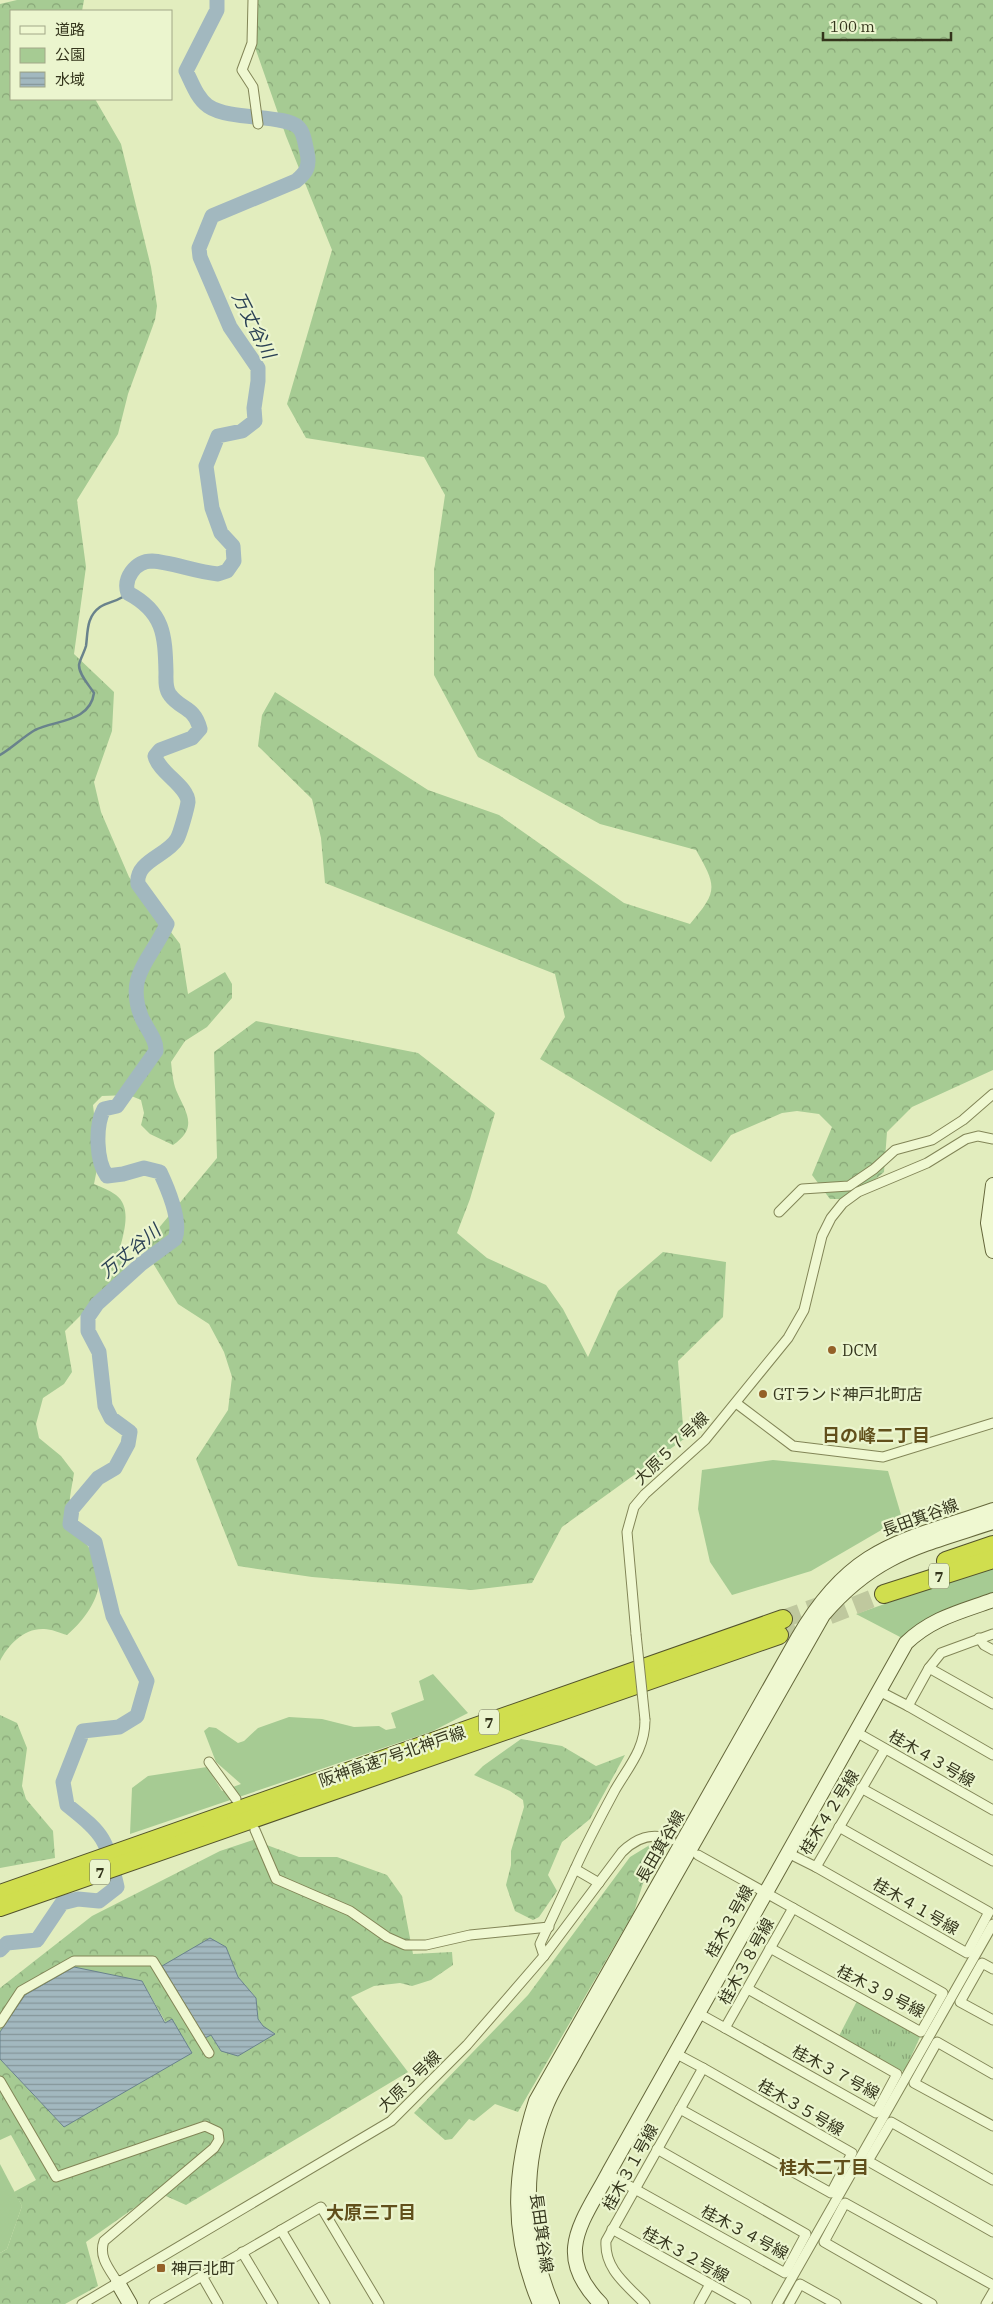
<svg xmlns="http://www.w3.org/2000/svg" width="993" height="2304" viewBox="0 0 993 2304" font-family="'IBM Plex Serif','Noto Sans JP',serif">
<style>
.green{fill:#a6cb93}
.forest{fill:url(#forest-crowns);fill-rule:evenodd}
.park{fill:url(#park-tufts)}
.water{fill:url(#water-rules);stroke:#69828c}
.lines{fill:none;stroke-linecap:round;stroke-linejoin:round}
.stream{stroke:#69828c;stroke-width:2.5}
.river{stroke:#a2b8bf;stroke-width:15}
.highway-tunnel{stroke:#bfc89e;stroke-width:18;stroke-dasharray:18 9;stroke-linecap:butt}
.street-casing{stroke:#828557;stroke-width:11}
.secondary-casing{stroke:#65673b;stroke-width:16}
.highway-casing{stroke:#53532c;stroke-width:20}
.street{stroke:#eff8d1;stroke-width:9}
.secondary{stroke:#eff8d1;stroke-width:14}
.highway{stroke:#d0de4e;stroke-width:18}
.street-bridge-casing{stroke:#828557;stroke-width:11;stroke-linecap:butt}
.street-bridge{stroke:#eff8d1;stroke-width:9}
.poi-dot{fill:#946128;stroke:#ebf5ce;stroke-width:2}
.labels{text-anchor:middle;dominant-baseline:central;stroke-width:4.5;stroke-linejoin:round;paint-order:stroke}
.shield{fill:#ebf5ce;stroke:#6b6f51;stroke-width:1}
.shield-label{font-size:15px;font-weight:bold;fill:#34351c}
.poi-label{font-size:16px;fill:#34351c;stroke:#ebf5ce;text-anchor:start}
.street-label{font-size:16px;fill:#34351c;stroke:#ebf5ce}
.water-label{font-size:18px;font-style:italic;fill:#2b4155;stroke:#ebf5ce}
.neighbourhood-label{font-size:18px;font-weight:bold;fill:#614f1b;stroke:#ebf5ce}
</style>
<defs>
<pattern id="forest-crowns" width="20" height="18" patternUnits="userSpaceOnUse" patternTransform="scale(1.25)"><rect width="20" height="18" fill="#a6cb93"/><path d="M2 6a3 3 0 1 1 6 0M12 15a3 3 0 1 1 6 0" fill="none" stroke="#88a677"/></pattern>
<pattern id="park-tufts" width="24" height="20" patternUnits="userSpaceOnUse" patternTransform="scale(1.25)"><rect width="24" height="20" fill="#a6cb93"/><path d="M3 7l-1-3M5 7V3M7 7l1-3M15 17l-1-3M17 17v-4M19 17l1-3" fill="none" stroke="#88a677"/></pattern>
<pattern id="water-rules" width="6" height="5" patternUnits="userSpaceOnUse" patternTransform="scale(1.25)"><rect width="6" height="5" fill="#a2b8bf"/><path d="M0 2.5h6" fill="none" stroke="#85969a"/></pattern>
</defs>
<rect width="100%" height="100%" fill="#e2edbe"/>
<g class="green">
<polygon points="773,1460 888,1471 902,1518 811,1571 732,1595 710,1562 698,1509 702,1470"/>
<path d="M993,1566V1595C959,1606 928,1613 902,1638L856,1614Z"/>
<polygon points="433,1674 468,1713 433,1731 130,1834 132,1788 148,1776 207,1767 222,1791 241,1784 216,1762 204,1731 209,1727 216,1728 238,1743 244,1741 258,1728 289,1717 322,1719 354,1727 379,1726 386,1730 396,1728 391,1713 424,1700 419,1681"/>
<polygon points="0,2164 22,2206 7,2249 0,2253"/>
</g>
<g class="forest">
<path d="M17,0H84L82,11H11V99H95L121,144L151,267L157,306L155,320L128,394L118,434L77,500L86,567L74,654L114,692L112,731L94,782L101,812L129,877L180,944L188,994L225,972L232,984V998L207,1027L185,1041L171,1062C172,1071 173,1082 176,1090C186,1113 199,1127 173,1145L150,1134L141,1125L144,1113L141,1100L129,1095L102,1096L93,1105L99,1159L94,1184C101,1187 109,1190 116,1195C132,1207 124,1232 120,1248L126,1260L124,1272L65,1331L72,1372L64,1384L43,1398L36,1424L39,1438L61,1456L74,1473C72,1488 67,1503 71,1518C75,1532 86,1542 93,1554C110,1585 90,1615 67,1635C60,1633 51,1629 44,1629C24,1628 8,1645 0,1661V4Z"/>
<path d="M256,0H993V1070L912,1107L887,1132L884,1172L852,1199H830L812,1175L832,1127L819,1114L797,1111L782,1113L731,1135L711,1162L540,1059L565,1017L555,974L325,883L321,838L312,799L258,746L262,715L275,692L428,790L499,815L624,903L690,924C718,891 717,887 696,850L600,824L478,757L434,675V571L445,495L424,457L306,438L287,404L332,250L286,136L250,33Z"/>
<polygon points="256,1021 418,1053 495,1113 470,1199 457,1233 487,1258 546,1285 563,1309 588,1357 618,1291 663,1252 726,1262 723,1317 678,1361 684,1439 562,1527 532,1583 472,1590 312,1577 238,1566 196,1459 228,1410 232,1377 224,1352 209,1324 178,1304 143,1247 217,1158 214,1052"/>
<polygon points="0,1715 17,1723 27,1748 22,1786 26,1799 53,1831 55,1858 0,1868"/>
<polygon points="521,1739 562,1746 596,1766 625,1755 590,1819 562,1842 548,1875 557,1891 539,1917 533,1920 515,1911 506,1885 511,1865 511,1851 524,1807 523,1800 510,1791 474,1775 483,1766"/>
<path d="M253,1840L299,1857H337L387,1875L402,1896L413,1954L452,1952L453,1965L431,1980L412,1986L400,1983L374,1986L351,1997L408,2072L186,2205L157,2192L86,2242L98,2286L65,2304H0V2253L7,2249L22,2206L14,2192L36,2180L11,2135L0,2140V2059L64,2127L171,2019L166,2023L142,1981L25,1995L0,2032V1988L92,1916L220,1851ZM226,1947L238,1977L256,1998L258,2019L263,2026L221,2051L211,2035Z"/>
<polygon points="653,1843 663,1846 645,1877 634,1912 518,2112 495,2104 474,2121 469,2119 452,2139 445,2140 414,2113 528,1995 630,1857"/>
</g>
<polygon class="park" points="857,2001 920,2037 904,2072 839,2036"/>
<g class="water">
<polygon points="210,1938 226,1947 238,1977 256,1998 258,2019 263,2026 275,2034 238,2056 221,2051 211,2035 205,2038 162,1966"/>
<polygon points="74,1967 142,1981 165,2023 172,2019 192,2053 64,2127 0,2059 0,2032 25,1995"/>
</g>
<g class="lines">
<path class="stream" d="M0,755C12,748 23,737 35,730C56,720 90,722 94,693C89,685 79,675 79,665C80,659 84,653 86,646C88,632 86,617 100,607C109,601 121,601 128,593"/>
<path class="river" d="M0,1950L7,1943L37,1940L62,1903L78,1899L99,1901L117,1887C106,1839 106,1836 67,1805L63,1782L83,1731L119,1727L137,1716L147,1681L113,1616L95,1542L70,1524L72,1509L98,1478L115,1468L128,1444L130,1432L111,1418L105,1406L99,1352L88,1331V1317L97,1304L141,1264L175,1239C182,1221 168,1189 160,1172L144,1168L123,1174L107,1176C96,1161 95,1126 104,1109L117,1106L156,1051C157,1039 145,1027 141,1016C125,974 152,959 167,924L138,884C135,861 167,856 177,839C180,834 187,809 188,802C188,786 159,773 155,756L160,750L192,738L200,729C194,706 181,710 170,695C165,689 166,679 166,672C165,635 164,612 128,593C123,579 135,561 152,561C171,562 196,572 218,574L227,571L234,561L233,546L221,533L212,508L206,466L218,436L242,431L255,421L254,408L258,381V368L230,327L200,257L199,248L212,216L296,181C307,172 310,166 307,152C305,144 304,132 298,127C284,114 230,121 208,106C197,98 192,83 186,71L217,10V0"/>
<g class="highway-tunnel">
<polyline points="783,1619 830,1602"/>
<polyline points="779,1635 884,1594"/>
</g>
<g class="street-casing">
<g id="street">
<polyline points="253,0 252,43 242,70 253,87 258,124"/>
<polyline points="779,1212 802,1189 849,1186 874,1169 895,1150 932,1140 963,1120 993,1094"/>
<polyline points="736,1403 793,1446 883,1457 993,1423"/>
<polyline points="636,1634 627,1532 634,1507 645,1494 705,1440 788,1338 804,1310 822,1236 831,1218 843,1203 858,1192 927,1163 966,1139 978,1136 993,1139"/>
<polyline points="979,1638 984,1645 993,1650"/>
<polyline points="929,1668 993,1704"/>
<polyline points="879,1691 908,1706 929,1668 941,1653 993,1634"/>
<polyline points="908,1706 993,1755"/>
<polyline points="856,1732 993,1810"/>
<polyline points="209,1762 236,1799"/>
<polyline points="861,1788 993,1861"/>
<polyline points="255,1830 276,1879 350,1911 387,1937 405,1945 426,1945 470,1935 549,1927"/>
<polyline points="788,1853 816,1867 885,1749"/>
<polyline points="816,1867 967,1953 989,1912 839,1827"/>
<path d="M599,1883L575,1869C587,1842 601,1816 615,1790C629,1766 645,1749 645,1720"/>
<polyline points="770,1948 921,2032 943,1993 793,1908"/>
<polyline points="544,1956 540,1944 575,1869"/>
<polyline points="993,1969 982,1963 960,2002 993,2020"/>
<polyline points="698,2013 725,2028 793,1908 698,1855"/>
<polyline points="0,2023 21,1991 74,1961 153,1961 209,2053"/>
<polyline points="725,2028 876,2113 897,2074 748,1989"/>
<polyline points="993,2074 937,2042 914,2083 993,2126"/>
<path d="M0,2081L56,2177L205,2126L218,2132L219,2140L214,2148L104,2241C98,2257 110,2270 118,2283"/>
<polyline points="680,2109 831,2193 852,2153 703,2068"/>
<polyline points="608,2174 785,2273 806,2234 657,2149"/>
<polyline points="993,2180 891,2122 868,2161 993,2232"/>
<polyline points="612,2229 746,2304"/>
<polyline points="281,2230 325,2304"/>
<polyline points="242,2252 273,2304"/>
<polyline points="202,2276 218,2304"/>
<path d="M82,2304L391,2121L467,2045L544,1956L622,1852C635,1839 652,1831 671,1840"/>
<polyline points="154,2304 321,2207 379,2304"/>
<path d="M645,2304C627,2285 604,2269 606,2241L703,2068L675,2053"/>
<polyline points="699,2304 710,2284"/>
<polyline points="777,2304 993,1924"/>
<polyline points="789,2304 800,2284 836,2304"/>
<polyline points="932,2304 824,2242 845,2203 993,2285"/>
<polyline points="986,2304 993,2292"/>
</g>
</g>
<g class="secondary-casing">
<g id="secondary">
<polyline points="993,1185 988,1223 993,1251"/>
<polyline points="118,2283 130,2304"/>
<path d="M540,2304C510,2233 513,2173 536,2101L798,1638C851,1546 900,1542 993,1510"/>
<path d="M552,2304C525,2241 520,2169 546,2106C554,2086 567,2067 577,2048L823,1615C875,1554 920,1546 993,1522"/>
<path d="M601,2304C552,2254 582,2223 609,2172L906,1643C932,1618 960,1612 993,1600"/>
</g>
</g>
<g class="highway-casing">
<g id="highway">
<polyline points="946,1561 993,1545"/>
<polyline points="884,1594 993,1559"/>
<polyline points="0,1894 783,1619"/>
<polyline points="0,1907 779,1635"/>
</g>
</g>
<use href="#street" class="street"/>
<use href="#secondary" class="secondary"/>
<use href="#highway" class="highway"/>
<g class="street-bridge-casing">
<polyline id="street-bridge" points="636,1634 645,1720"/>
</g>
<use href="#street-bridge" class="street-bridge"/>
</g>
<g class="poi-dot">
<circle cx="832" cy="1350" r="5"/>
<circle cx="763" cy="1394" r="5"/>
<rect x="156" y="2263" width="10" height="10" rx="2.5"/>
</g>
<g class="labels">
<g class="shield">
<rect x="929" y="1563.5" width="20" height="25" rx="4"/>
<rect x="479" y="1709.5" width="20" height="25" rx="4"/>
<rect x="90" y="1859.5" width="20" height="25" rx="4"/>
</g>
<g class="shield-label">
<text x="939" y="1576">7</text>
<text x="489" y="1722">7</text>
<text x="100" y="1872">7</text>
</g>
<g class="poi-label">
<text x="842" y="1350">DCM</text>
<text x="773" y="1394">GTランド神戸北町店</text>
<text x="171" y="2268">神戸北町</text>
</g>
<g class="street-label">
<text transform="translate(671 1448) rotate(-44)">大原５７号線</text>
<text transform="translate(920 1517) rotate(-20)">長田箕谷線</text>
<text transform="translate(392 1756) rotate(-19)">阪神高速7号北神戸線</text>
<text transform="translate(932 1758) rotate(30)">桂木４３号線</text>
<text transform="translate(829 1812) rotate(-58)">桂木４２号線</text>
<text transform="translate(660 1846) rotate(-60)">長田箕谷線</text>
<text transform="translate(916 1906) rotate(30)">桂木４１号線</text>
<text transform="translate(729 1921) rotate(-61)">桂木３号線</text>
<text transform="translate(746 1961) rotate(-61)">桂木３８号線</text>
<text transform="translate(881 1991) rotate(27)">桂木３９号線</text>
<text transform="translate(836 2072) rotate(28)">桂木３７号線</text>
<text transform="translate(409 2081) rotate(-44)">大原３号線</text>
<text transform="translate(801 2107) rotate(30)">桂木３５号線</text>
<text transform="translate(630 2167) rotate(-61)">桂木３１号線</text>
<text transform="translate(745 2232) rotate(28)">桂木３４号線</text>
<text transform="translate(542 2233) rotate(82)">長田箕谷線</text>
<text transform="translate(686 2254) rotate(29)">桂木３２号線</text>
</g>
<g class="water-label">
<text transform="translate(254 325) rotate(63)">万丈谷川</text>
<text transform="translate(130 1251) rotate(-40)">万丈谷川</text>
</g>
<g class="neighbourhood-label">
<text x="876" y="1435">日の峰二丁目</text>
<text x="824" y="2167">桂木二丁目</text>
<text x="371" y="2212">大原三丁目</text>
</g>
</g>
<rect x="10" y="10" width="162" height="90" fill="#ebf5ce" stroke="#a2a887"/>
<rect x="20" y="26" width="25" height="8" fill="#eff8d1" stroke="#a2a887"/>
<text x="55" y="35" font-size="15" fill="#34351c">道路</text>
<rect x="20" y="48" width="25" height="15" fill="#a6cb93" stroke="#a2a887"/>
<text x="55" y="60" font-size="15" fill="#34351c">公園</text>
<rect x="20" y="72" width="25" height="15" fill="url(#water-rules)" stroke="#a2a887"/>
<text x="55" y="85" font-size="15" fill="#34351c">水域</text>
<path d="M823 32v8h128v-8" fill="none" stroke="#34351c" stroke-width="2.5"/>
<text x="830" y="32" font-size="15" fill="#34351c" stroke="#ebf5ce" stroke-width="4" paint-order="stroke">100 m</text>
</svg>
